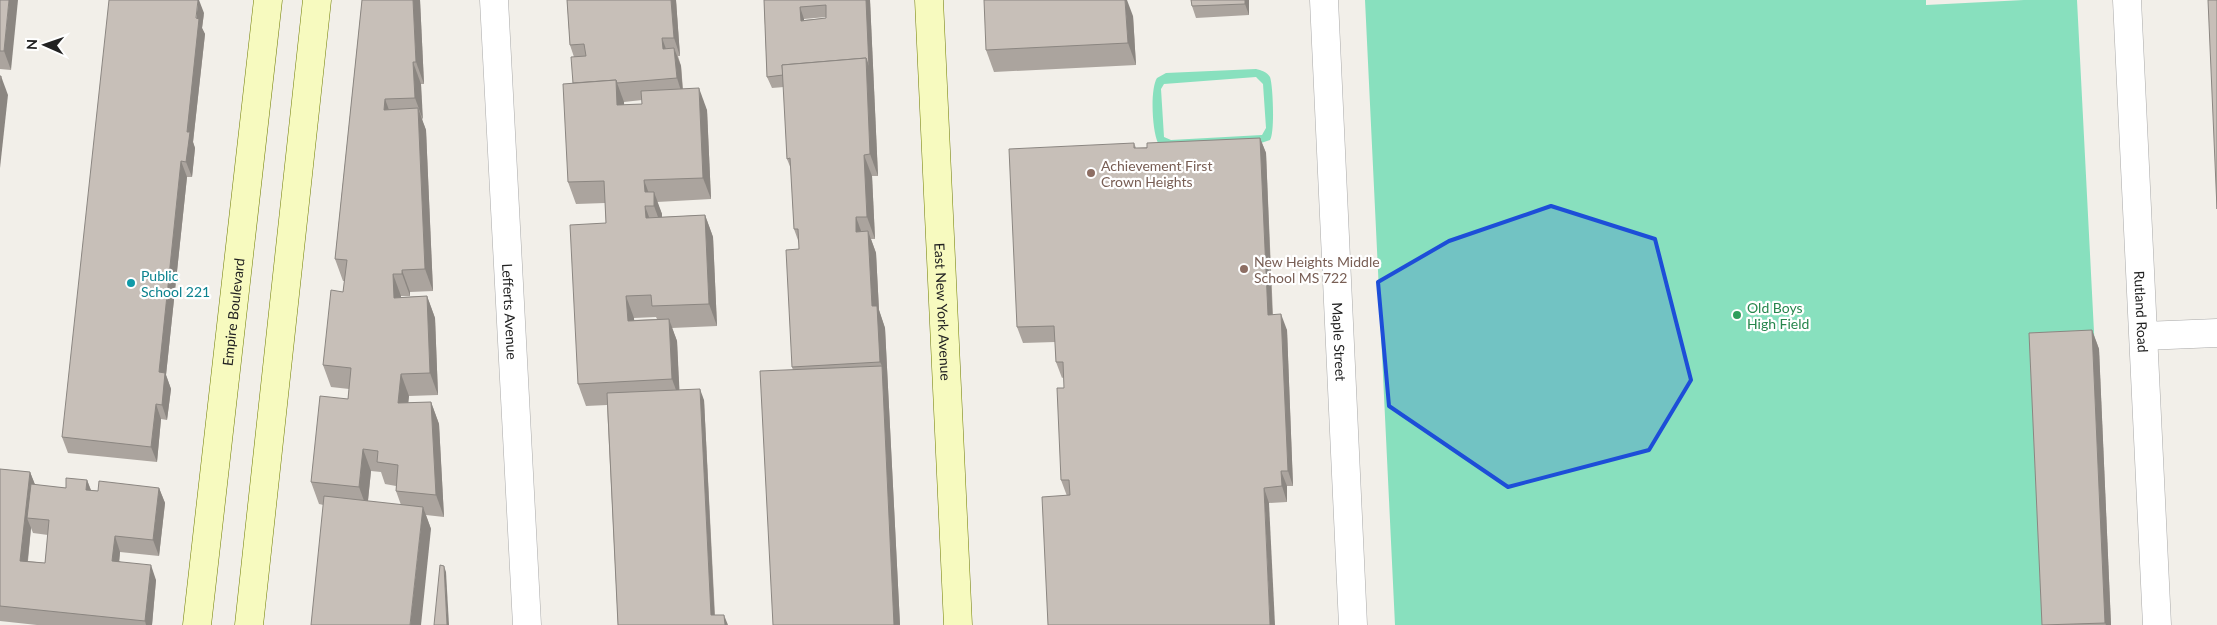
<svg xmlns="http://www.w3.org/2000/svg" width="2217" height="625" viewBox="0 0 2217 625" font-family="Lato,sans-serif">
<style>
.pitch{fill:#88e0be;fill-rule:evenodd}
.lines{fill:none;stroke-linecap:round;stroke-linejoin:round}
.street-casing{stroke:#a9a9a9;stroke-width:29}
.secondary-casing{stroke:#707d05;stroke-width:29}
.street{stroke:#fff;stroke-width:28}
.secondary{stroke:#f7fabf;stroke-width:28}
.wall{fill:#aba49e;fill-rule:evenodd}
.shaded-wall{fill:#8b8681}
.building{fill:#c7bfb8;stroke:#8b8681;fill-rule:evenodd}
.marked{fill:#1d4ed8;fill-opacity:0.2;stroke:#1d4ed8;stroke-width:4;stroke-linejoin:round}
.education-dot{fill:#8d6e63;stroke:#fff;stroke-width:2}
.culture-dot{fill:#0f9aa8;stroke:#fff;stroke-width:2}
.leisure-dot{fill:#2e9e5b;stroke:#fff;stroke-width:2}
.labels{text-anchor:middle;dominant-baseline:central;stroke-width:4.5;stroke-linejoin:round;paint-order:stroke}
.education-label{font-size:14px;fill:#785e54;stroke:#fff;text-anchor:start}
.culture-label{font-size:14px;fill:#0d838f;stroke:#fff;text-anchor:start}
.leisure-label{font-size:14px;fill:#27864d;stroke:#fff;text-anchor:start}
.street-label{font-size:14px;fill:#222;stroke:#fff}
</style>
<rect width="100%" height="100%" fill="#f2efe9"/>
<g class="pitch">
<polygon points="1365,0 1926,0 1926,5 2024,0 2077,0 2109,625 1395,625"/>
<path d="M1256,69C1261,70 1267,72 1270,77C1273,85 1275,133 1270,140L1258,144L1158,143C1152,131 1150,89 1157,78L1166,73ZM1256,77L1263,84L1266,128L1262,135L1171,140L1164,137L1161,89L1164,84Z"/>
</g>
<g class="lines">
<g class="street-casing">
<g id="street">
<path id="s1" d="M494,0L527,625"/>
<path id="s2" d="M1324,0L1353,625"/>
<path id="s3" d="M2127,0L2157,625"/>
<polyline points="2144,336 2217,333"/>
</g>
</g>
<g class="secondary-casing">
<g id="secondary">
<path id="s4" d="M929,0L958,625"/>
<path id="s5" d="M197,625L268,0"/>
<polyline points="249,625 317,0"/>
</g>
</g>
<use href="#street" class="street"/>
<use href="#secondary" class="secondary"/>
</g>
<g class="wall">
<polygon points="0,0 11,70 0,69"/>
<path d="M362,0H420L424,84H421L422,120L426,130L433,291L410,292V296H401V297L427,296L435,318L438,395L409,396L408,403L431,402L439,424L444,517L426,515L431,529L319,504L311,482L348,399L349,389L331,387L323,365L343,292L345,281H343L335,259ZM371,471L381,472L385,484L396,486V491L401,505L368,501Z"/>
<path d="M567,0H676L680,56H678L681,66L683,89L707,110L711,199L657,202L662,214V217L705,215L713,237L717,326L672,328L677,341L679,390L704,400L715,615L618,625L607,405L586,406L578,384L606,223L605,203L576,204L568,182L574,57L570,45ZM642,100V104L624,105V102ZM656,317L657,319L634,320V318Z"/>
<path d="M764,0H870L878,176H872L875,239H871L876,253L879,310L885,328L900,625H773L793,370L792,367L799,249V243L794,229L791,169L787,159L784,87L772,88L767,77ZM826,17V18L804,20V19Z"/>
<polygon points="1191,0 1249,0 1249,15 1196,18 1192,6"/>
<polygon points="204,13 202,28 205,34 193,142 195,148 192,177 187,177 166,375 171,389 167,420 161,419 157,462 68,453 62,437"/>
<polygon points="1133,16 1136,65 994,72 986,50"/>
<polygon points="1260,138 1266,153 1273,315 1287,330 1293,486 1287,486 1287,502 1269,503 1067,496 1061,480 1064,388 1064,377 1062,378 1056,362 1055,342 1023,343 1017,327 1134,143 1136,148"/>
<polygon points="2092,330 2099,349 2111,625 2042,625"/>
<path d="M0,469L30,472L35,485L66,488L87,480L91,490L98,491L159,488L165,503L159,556L120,552L119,561L156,580L152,625H37L0,621ZM31,528L33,533L48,535L45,563L28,561Z"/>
</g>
<g class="shaded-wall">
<polygon points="9,0 18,0 11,70 4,51"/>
<polygon points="198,0 199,0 204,13 202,28 205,34 193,142 195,148 192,177 186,162 187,132"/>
<polygon points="413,0 420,0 424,84 416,62"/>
<polygon points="671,0 676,0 680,56 674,38"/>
<polygon points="866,0 870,0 878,176 870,154 866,58"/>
<polygon points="1125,0 1127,0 1133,16 1136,65 1128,43"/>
<polygon points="1245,0 1249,0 1249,15 1245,4"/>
<polygon points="800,7 804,19 805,32 801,21"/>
<polygon points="662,38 669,57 663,49"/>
<polygon points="674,48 681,66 683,97 677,78"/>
<polygon points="413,62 421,84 423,120 415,98"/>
<polygon points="1,76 8,95 0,168 0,88"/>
<polygon points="616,80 624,102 625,127 617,105"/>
<polygon points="699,88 707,110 711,199 703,178"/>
<polygon points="385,99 393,121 384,110"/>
<polygon points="418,108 426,130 433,291 425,269"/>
<polygon points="1260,138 1266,153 1273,330 1268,315"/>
<polygon points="864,155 872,176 875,239 867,217"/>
<polygon points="181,161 187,177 166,375 171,389 167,420 162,405 159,372"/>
<polygon points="644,180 652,202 645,192"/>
<polygon points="654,192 662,214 662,228 654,206"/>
<polygon points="645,206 653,228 646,218"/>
<polygon points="705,215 713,237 717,326 709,304"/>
<polygon points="856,217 864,239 856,232"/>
<polygon points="868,231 876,253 879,310 885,328 900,625 894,625 882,366 880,362 872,306"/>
<polygon points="402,270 410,292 410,296 402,274"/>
<polygon points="393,274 401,296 401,320 394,298"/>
<polygon points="427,296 435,318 438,395 430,373"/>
<polygon points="626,296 634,318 636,342 628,321"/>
<polygon points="1281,314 1287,330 1293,486 1288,471"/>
<polygon points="669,319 677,341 680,401 672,379"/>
<polygon points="2092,330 2099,349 2111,625 2106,625 2105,623"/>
<polygon points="401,374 409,396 406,425 398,403"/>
<polygon points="700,389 704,400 715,625 711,615"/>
<polygon points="431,402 439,424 444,517 436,495"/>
<polygon points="156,404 161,419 157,462 151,447"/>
<polygon points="363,449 371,471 367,509 359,487"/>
<polygon points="1281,471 1287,486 1287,502 1282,486"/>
<polygon points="30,472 36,487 27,518 31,528 26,576 20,561"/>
<polygon points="87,480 93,496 86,490"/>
<polygon points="159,488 165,503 159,556 153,540"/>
<polygon points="1264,488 1269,503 1275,625 1270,625"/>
<polygon points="423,507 431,529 421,625 410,625"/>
<polygon points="115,536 120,552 118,576 112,561"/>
<polygon points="151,565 156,580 152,625 146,625 145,621"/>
<polygon points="444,566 446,572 449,625 447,625"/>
<polygon points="724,615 728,625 725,625"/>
</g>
<g class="building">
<polygon points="0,0 9,0 4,51 0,51"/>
<polygon points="109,0 198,0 196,18 199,19 187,132 190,132 186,162 181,161 159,372 165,373 162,405 156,404 151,447 62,437"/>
<polygon points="362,0 413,0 416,62 413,62 415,98 385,99 384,110 418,108 425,269 402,270 402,274 393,274 394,298 427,296 430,373 401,374 398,403 431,402 436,495 396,491 398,465 377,462 378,451 363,449 359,487 311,482 320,396 348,399 351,368 323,365 331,290 343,292 347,260 335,259"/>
<polygon points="567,0 671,0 674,38 662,38 663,49 674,48 677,78 617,83 616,80 573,83 571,57 586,56 584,44 570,45"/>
<path d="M764,0H866L869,68L866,58L782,65L783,75L767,77ZM826,5V18L801,21L800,7Z"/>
<polygon points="984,0 1125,0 1128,43 986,50"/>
<polygon points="1191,0 1245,0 1245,4 1192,6"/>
<polygon points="2208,0 2217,0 2217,209"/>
<polygon points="866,58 870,154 864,155 867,217 856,217 856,232 868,231 872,306 877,306 880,362 792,367 786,250 799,249 798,229 794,229 790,158 787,159 782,65"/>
<polygon points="0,76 1,76 0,88"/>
<polygon points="616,80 617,105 642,104 641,91 699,88 703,178 644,180 645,192 654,192 654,206 645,206 646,218 705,215 709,304 652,306 651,295 626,296 628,321 669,319 672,379 578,384 570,225 606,223 604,181 568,182 563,84"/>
<polygon points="1260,138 1268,315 1281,314 1288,471 1281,471 1282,486 1264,488 1270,625 1048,625 1042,497 1070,495 1069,480 1061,480 1057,388 1064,388 1063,362 1056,362 1054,326 1017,327 1009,149 1134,143 1134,148 1147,148 1147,143"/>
<polygon points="2092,330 2105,623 2042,625 2029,333"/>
<polygon points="882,366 894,625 773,625 760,371"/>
<polygon points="700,389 711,615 724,615 725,625 618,625 607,393"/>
<polygon points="0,469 30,472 20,561 45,563 49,520 27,518 31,484 66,488 66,478 87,480 86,490 98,491 99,481 159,488 153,540 115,536 112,561 151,565 145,621 0,606"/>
<polygon points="324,496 423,507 410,625 311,625"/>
<polygon points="440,565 444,566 447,625 434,625"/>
</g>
<path class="marked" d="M1551,206L1655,239L1691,380L1649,450L1508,487L1389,406L1378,282L1449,241Z"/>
<g class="education-dot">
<circle cx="1091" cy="173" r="5"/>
<circle cx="1244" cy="269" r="5"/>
</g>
<circle class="culture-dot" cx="131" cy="283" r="5"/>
<circle class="leisure-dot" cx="1737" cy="315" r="5"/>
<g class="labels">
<g class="education-label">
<text x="1101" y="165">Achievement First<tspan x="1101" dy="16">Crown Heights</tspan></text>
<text x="1254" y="261">New Heights Middle<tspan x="1254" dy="16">School MS 722</tspan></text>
</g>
<g class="culture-label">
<text x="141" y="275">Public<tspan x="141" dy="16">School 221</tspan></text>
</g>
<g class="leisure-label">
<text x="1747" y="307">Old Boys<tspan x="1747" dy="16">High Field</tspan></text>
</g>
<g class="street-label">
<text stroke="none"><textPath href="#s5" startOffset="315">Empire Boulevard</textPath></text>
<text stroke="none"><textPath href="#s1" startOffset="312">Lefferts Avenue</textPath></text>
<text stroke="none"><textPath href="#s4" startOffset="312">East New York Avenue</textPath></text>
<text stroke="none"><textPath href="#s3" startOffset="312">Rutland Road</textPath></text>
<text stroke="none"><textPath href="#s2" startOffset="342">Maple Street</textPath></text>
</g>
</g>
<g transform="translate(45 45) rotate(272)" stroke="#ffffff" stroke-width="4" paint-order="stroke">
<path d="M0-4L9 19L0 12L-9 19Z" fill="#222222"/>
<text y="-8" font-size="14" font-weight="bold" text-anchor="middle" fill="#222222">N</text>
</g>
</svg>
